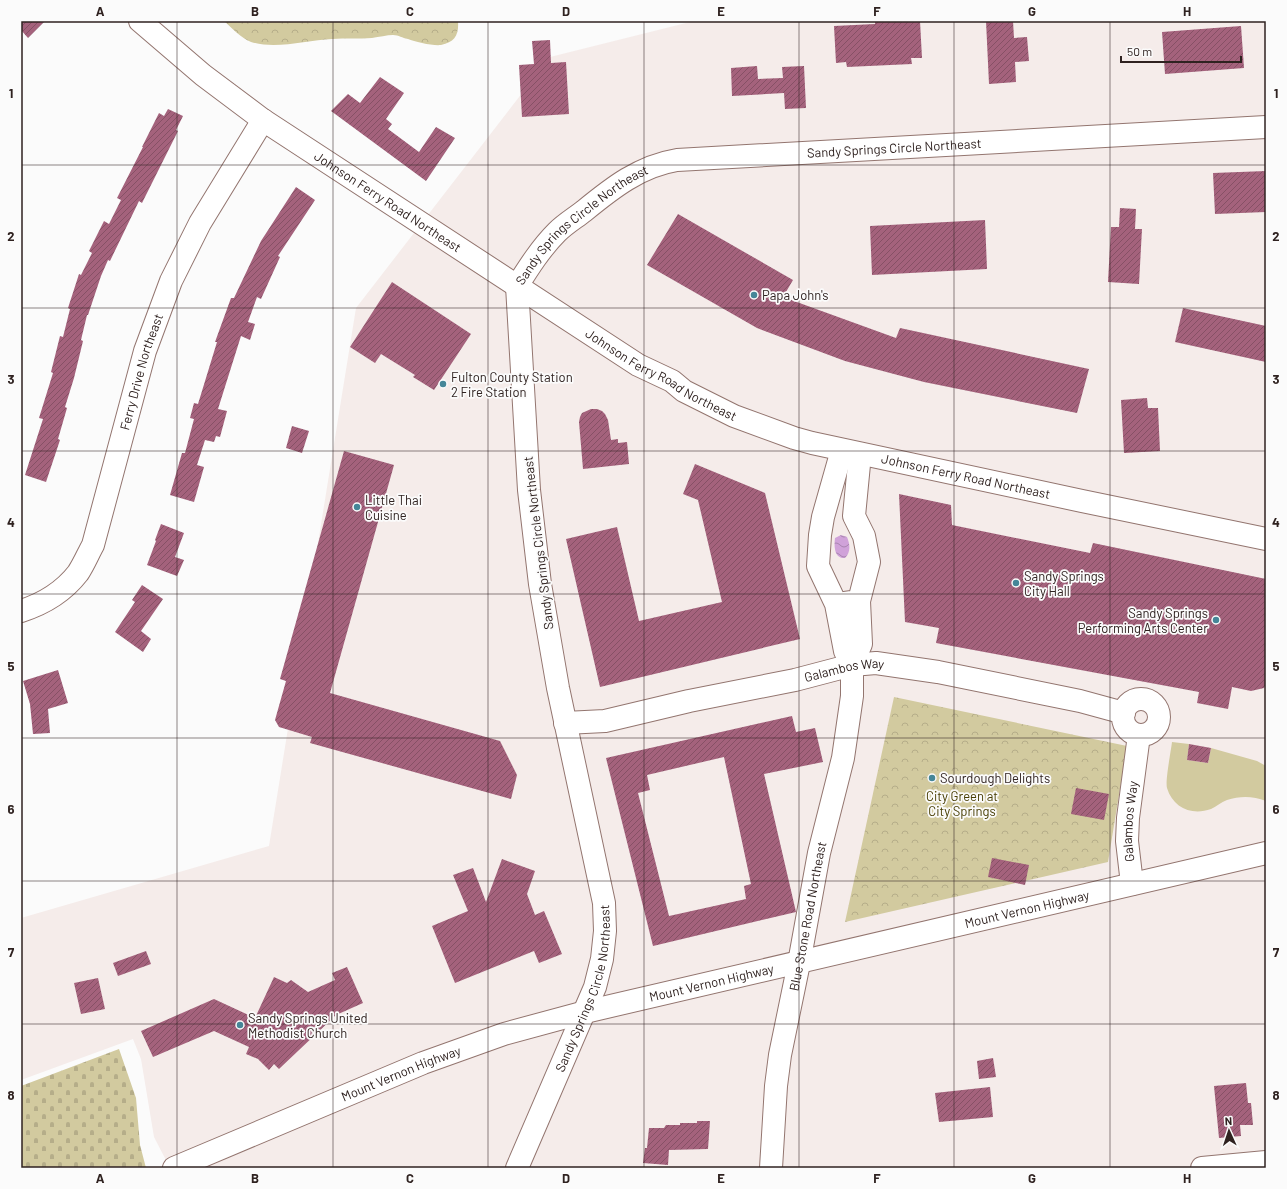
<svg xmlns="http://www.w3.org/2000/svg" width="1287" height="1189" viewBox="0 0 1287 1189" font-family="Barlow,sans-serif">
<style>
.built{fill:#f5ecea}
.green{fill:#d2ca9f}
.cemetery{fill:url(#cemetery-stones)}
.park{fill:url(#park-crowns)}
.water{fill:url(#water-waves)}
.building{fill:url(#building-hatch);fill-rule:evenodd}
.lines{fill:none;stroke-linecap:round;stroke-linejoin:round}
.minor-casing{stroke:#93756f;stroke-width:24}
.minor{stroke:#fff;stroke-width:22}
.grid{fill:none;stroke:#2f2220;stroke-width:1;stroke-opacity:0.55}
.poi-dot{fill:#458698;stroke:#fbfbfb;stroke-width:1.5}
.labels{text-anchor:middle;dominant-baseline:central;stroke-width:3.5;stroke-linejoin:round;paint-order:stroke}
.street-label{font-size:13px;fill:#2f2220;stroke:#fbfbfb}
.poi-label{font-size:13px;fill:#2f2220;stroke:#fbfbfb;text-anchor:start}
.park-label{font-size:13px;fill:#473d02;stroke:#fbfbfb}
.neatline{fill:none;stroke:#2f2220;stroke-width:1.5}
.grid-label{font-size:13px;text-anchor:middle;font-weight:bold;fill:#2f2220}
</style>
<defs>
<pattern id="cemetery-stones" width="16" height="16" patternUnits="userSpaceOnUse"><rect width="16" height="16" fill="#d2ca9f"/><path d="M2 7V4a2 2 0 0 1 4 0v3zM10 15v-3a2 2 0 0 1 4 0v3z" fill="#b5ad89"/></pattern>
<pattern id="park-crowns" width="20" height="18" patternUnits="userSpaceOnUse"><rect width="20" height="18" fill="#d2ca9f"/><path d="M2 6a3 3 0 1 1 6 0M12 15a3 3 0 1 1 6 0" fill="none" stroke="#b5ad89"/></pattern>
<pattern id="water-waves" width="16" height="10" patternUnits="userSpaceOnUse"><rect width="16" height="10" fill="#d0a2d9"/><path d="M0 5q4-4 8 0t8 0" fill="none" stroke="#a984b0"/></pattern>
<pattern id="building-hatch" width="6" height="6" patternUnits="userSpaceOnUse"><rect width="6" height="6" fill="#a4627c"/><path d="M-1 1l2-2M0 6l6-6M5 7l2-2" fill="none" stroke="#865065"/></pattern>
</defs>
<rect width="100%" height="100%" fill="#fbfbfb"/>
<polygon class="built" points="694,21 1266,21 1266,1168 170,1168 154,1137 141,1059 133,1039 21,1080 21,918 269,846 356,308 550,57"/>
<path class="green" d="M1172,742L1189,744L1187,760L1208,763L1211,748L1257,761L1266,766V801C1253,796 1240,796 1227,800C1221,802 1216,807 1211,809C1192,816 1173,808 1167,788C1165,781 1171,751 1172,742Z"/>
<polygon class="cemetery" points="119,1049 136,1098 140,1145 146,1168 21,1168 21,1086"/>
<g class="park">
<path d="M224,21H458C459,35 455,42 441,45C433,46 415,42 408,39C402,38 399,35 393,35C387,35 379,37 372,38C359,39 346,38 332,39C307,40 276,50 251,42C241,38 232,28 224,21Z"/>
<polygon points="894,697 1127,746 1108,862 845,922"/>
</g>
<path class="water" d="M841,535L847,537C850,544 851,552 845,558C834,559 834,546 835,538Z"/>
<g class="building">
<polygon points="21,21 45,21 28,38 21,30"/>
<polygon points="875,21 920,21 922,58 911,58 912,64 847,67 846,62 836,63 834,26 875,24"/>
<polygon points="986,21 1013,21 1014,38 1027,37 1029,61 1015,62 1016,82 989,84"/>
<polygon points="1241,26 1244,68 1165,74 1162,32"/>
<polygon points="550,40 551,63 566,62 569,114 522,117 519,65 534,64 532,41"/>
<polygon points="757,66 758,79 783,78 782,67 804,66 806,108 785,109 784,93 732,96 731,68"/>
<polygon points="380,77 404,93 386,119 392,124 388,129 419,152 436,127 455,138 426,181 331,111 348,94 360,103"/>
<polygon points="168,109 183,116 176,130 178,131 142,203 139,201 110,261 108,260 101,276 88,315 87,315 81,340 83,341 74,378 65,407 67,408 58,439 60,440 46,482 25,475 43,419 39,418 53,373 51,372 60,336 63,337 70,309 68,308 79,274 81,275 92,253 89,251 104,221 109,224 121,200 117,198 143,147 142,147 159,113 164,116"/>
<polygon points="1266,171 1266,212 1215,214 1213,173"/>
<polygon points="296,187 315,200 278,256 280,257 261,299 257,297 248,322 255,324 250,340 241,336 218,409 227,411 220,437 216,436 214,442 205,440 197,465 204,467 194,502 170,495 182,453 185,453 194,419 190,418 194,403 198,404 217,342 215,342 231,298 234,298 261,241"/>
<polygon points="1120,208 1136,209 1135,229 1142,229 1139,284 1108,282 1111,227 1119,227"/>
<polygon points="678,214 793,280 783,297 896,338 900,328 1089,369 1077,413 924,382 845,361 757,328 647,265"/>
<polygon points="985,220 987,269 872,275 870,226"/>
<polygon points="392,282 471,334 434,390 413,377 415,375 381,354 375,363 350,347"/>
<polygon points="1183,308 1266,326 1266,362 1175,342"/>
<polygon points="1147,398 1148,408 1158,408 1160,451 1124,453 1121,400"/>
<polygon points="591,409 597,409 602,411 605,414 608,420 611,440 618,439 618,443 627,442 629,464 583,469 579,422 580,417 582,413"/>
<polygon points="292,426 309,431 302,453 286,448"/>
<polygon points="344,451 394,465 330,693 500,741 517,775 511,799 310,743 312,737 279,727 275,720 286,681 280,679"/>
<polygon points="695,464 765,493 800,639 600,687 566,539 617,527 639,621 722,602 698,500 683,494"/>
<polygon points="899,494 951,505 952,525 1090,553 1093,543 1266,579 1266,684 1264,688 1251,691 1232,687 1228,709 1197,703 1199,692 936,643 939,628 905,622"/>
<polygon points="161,524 184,533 175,557 184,560 177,576 147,565 156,541 155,540"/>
<polygon points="142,585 163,599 141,631 151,639 143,652 115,632 135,602 132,600"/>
<polygon points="58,670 68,703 48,709 50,733 33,734 30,704 23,681"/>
<path d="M792,716L796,732L815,728L823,762L764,774L796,912L653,946L606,758ZM724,757L751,884L744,886L746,899L669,916L638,793L650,790L647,775Z"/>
<polygon points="1189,744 1211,748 1208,763 1187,760"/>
<polygon points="1076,788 1109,794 1104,820 1071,814"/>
<polygon points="992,858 1029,865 1025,885 988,877"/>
<polygon points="502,859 535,871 527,894 535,915 544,911 562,954 539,963 534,951 455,983 432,926 468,911 453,875 473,868 486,902"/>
<polygon points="146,951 151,964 118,976 113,963"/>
<polygon points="347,967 363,1003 336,1015 279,1069 274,1064 269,1070 258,1059 246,1054 249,1047 214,1031 153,1057 141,1031 214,999 255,1018 274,977 287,983 291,980 308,992 335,980 332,973"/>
<polygon points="98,978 105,1009 81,1014 74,983"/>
<polygon points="993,1058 996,1077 979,1079 977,1061"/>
<polygon points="1246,1083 1248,1103 1251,1103 1253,1125 1240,1125 1241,1136 1219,1138 1214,1086"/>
<polygon points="990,1087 993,1117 939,1122 935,1093"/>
<polygon points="697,1121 710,1121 708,1149 669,1150 668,1165 643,1163 645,1148 647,1148 649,1128 664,1128 666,1125 680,1125 680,1123 697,1123"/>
</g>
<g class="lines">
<g class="minor-casing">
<g id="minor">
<path id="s1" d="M140,21L203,75L263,120L638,365L672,381L684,391L734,416L794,438L812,443L1082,501L1266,539"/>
<polyline points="842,450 823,517 820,535 818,566 836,604 845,651 852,665"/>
<polyline points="845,603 859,601 869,562 864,536 854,516 860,454"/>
<path id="s2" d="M21,611C43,604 64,591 78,573C84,564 88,554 93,545L145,351L171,281L200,223L263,120"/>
<circle cx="1141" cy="717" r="18"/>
<path id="s3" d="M565,723L605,721L689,701L795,680L852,665L876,663L938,672L1080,701L1124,713"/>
<path id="s4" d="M1132,884L1127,841L1128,818L1139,735"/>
<path id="s5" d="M174,1168L423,1063L504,1034L585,1012L1266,853"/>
<path id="s6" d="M517,1168L595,987L602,959L605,931L604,903L558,688L540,584L529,490L517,286C529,267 541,248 557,232C565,224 575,218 584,211C612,188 640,166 677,160L1266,127"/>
<path id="s7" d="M771,1168L776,1086L780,1055L799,963L819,853L843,758L852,696V665L861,644L859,601"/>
<polyline points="1202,1168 1266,1162"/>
</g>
</g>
<use href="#minor" class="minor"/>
</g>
<path class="grid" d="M177,21V1168M333,21V1168M488,21V1168M644,21V1168M799,21V1168M954,21V1168M1110,21V1168M21,165H1266M21,308H1266M21,451H1266M21,594H1266M21,738H1266M21,881H1266M21,1024H1266"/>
<g class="poi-dot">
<circle cx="754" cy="295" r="4"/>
<circle cx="443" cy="384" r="4"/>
<circle cx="357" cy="507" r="4"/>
<circle cx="1016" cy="583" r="4"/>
<circle cx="1216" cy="620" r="4"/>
<circle cx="932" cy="778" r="4"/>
<circle cx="240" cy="1025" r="4"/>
</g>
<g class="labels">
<g class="street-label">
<text stroke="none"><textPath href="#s6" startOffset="1333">Sandy Springs Circle Northeast</textPath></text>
<text stroke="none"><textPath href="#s1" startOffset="307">Johnson Ferry Road Northeast</textPath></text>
<text stroke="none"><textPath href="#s6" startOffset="997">Sandy Springs Circle Northeast</textPath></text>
<text stroke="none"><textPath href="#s2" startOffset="281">Ferry Drive Northeast</textPath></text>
<text stroke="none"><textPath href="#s1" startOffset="631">Johnson Ferry Road Northeast</textPath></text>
<text stroke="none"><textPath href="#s1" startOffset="955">Johnson Ferry Road Northeast</textPath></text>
<text transform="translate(538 543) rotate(-97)">Sandy Springs Circle Northeast</text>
<text stroke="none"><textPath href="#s3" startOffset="285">Galambos Way</textPath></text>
<text stroke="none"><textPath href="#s4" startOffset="63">Galambos Way</textPath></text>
<text stroke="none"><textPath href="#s5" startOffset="894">Mount Vernon Highway</textPath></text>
<text stroke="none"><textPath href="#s7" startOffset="255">Blue Stone Road Northeast</textPath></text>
<text stroke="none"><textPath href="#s5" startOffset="570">Mount Vernon Highway</textPath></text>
<text stroke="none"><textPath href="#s6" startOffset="193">Sandy Springs Circle Northeast</textPath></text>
<text stroke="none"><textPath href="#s5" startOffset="246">Mount Vernon Highway</textPath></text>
</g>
<g class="poi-label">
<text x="762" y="295">Papa John's</text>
<text x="451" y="377">Fulton County Station<tspan x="451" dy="15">2 Fire Station</tspan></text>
<text x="365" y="500">Little Thai<tspan x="365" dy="15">Cuisine</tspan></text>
<text x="1024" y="576">Sandy Springs<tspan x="1024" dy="15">City Hall</tspan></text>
<text x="1208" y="613" text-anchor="end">Sandy Springs<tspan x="1208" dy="15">Performing Arts Center</tspan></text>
<text x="940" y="778">Sourdough Delights</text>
<text x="248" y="1018">Sandy Springs United<tspan x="248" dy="15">Methodist Church</tspan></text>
</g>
<g class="park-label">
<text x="962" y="796">City Green at<tspan x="962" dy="15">City Springs</tspan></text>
</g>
</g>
<rect width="1287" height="1189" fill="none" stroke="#fbfbfb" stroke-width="44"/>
<g transform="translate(1229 1131) rotate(357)" stroke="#fbfbfb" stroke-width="3" paint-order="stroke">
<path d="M0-3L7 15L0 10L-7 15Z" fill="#2f2220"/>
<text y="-6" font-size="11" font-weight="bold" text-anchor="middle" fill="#2f2220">N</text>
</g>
<path d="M1121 56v6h120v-6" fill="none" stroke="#2f2220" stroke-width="2"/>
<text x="1127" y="56" font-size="12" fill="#2f2220" stroke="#fbfbfb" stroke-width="3" paint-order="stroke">50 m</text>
<rect x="22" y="22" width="1243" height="1145" class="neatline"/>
<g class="grid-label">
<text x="100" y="16">A</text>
<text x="255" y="16">B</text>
<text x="410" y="16">C</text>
<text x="566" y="16">D</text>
<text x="721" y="16">E</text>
<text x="877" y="16">F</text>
<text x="1032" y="16">G</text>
<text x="1187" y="16">H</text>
<text x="11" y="98">1</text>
<text x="1276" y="98">1</text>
<text x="11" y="241">2</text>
<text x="1276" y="241">2</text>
<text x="11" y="384">3</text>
<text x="1276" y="384">3</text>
<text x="11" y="527">4</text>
<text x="1276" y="527">4</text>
<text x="11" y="671">5</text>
<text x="1276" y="671">5</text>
<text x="11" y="814">6</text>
<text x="1276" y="814">6</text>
<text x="11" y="957">7</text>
<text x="1276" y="957">7</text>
<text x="11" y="1100">8</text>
<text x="1276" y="1100">8</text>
<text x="100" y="1183">A</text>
<text x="255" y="1183">B</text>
<text x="410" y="1183">C</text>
<text x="566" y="1183">D</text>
<text x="721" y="1183">E</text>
<text x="877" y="1183">F</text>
<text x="1032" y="1183">G</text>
<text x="1187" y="1183">H</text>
</g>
</svg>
